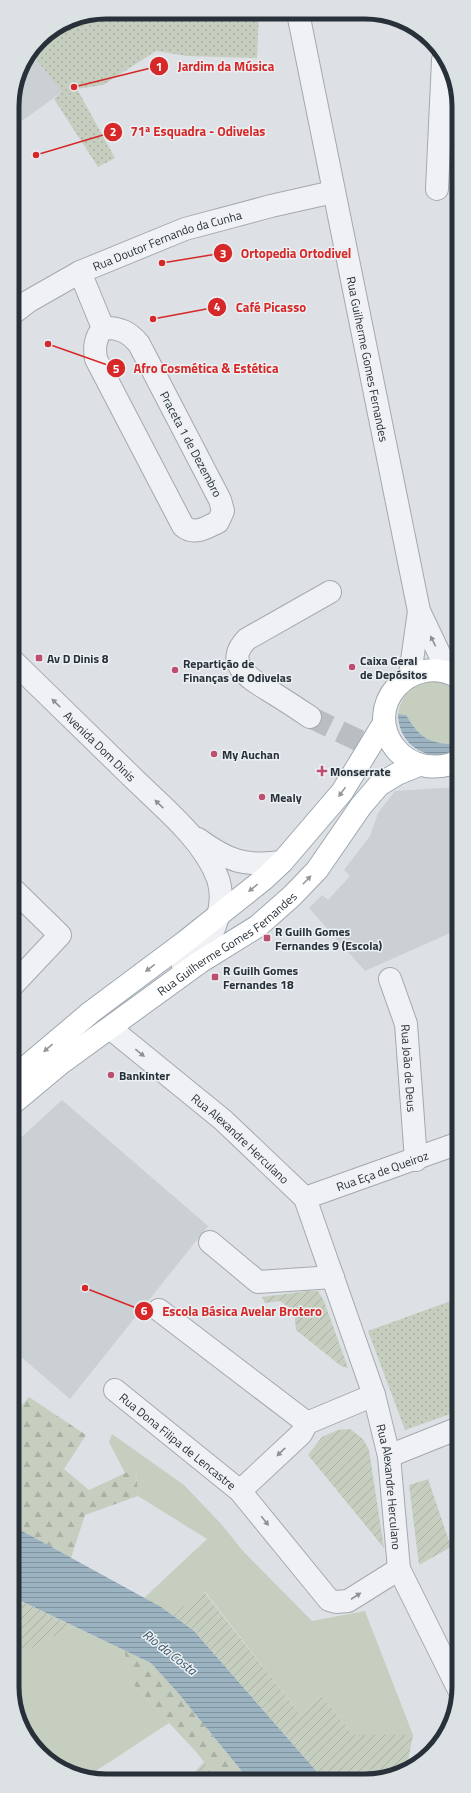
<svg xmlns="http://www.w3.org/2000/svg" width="471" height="1793" viewBox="0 0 471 1793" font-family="'Titillium Web',sans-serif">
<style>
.built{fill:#cbd0d5}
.grass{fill:#c5cebf}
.forest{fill:url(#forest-firs)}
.park{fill:url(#park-dots)}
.garden{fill:url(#garden-furrows)}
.water{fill:url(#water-rules)}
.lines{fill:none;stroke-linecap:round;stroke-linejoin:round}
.minor-tunnel{stroke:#b9bec3;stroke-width:22;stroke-dasharray:22 11;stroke-linecap:butt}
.minor-casing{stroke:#a3a9ae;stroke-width:24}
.major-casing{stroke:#9ea7af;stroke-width:24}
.minor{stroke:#eff1f4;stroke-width:22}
.major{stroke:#fff;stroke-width:22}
.oneway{fill:#8c9196}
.oneway2{fill:#94989c}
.poi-dot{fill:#bc4f6f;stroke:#ecf0f3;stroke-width:1.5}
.labels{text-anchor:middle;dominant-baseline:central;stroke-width:3;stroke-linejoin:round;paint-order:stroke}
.street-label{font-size:12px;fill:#283139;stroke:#ecf0f3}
.poi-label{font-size:12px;font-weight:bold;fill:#283139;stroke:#ecf0f3;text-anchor:start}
.water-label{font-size:13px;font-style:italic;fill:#385468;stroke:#ecf0f3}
.rim{fill:none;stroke:#283139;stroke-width:5}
.leader{fill:none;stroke:#d62828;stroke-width:1.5}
.callout-dot{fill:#d62828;stroke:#ecf0f3;stroke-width:1.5}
.mark-label{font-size:12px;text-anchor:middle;font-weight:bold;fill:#fff}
.callout-label{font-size:13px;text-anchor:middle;font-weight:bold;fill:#d62828;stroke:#ecf0f3;stroke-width:3;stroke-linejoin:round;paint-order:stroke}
</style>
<defs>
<pattern id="forest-firs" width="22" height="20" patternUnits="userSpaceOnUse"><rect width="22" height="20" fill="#c5cebf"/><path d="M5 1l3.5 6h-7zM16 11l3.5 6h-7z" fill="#a9b1a5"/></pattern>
<pattern id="park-dots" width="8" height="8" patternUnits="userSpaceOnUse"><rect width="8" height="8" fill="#c5cebf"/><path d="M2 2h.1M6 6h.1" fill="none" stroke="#a9b1a5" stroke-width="1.8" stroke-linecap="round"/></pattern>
<pattern id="garden-furrows" width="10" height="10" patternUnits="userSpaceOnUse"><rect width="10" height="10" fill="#c5cebf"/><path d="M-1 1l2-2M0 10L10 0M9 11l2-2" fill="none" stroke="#a9b1a5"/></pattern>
<pattern id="water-rules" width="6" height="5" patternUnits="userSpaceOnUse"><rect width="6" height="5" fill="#9cb3c1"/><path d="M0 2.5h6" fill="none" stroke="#7f929e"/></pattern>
</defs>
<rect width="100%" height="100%" fill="#dde1e5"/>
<g class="built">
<polygon points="31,53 62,92 12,128 12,100 19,70"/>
<polygon points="458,787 459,929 365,971 309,908 322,895 328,900 350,876 344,870 370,836 378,813 395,791"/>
<polygon points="62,1100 208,1226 70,1399 13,1350 13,1145"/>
</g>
<g class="grass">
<path d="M433,679L458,687V747L454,751L450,744C427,743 418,735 406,715L398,714C402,693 413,685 433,679Z"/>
<polygon points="112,1434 184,1485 222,1525 243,1551 312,1621 365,1611 413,1735 353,1735 322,1696 300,1714 205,1592 171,1615 144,1598 207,1539 138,1496 136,1469 125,1473 109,1442"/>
<polygon points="73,1626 124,1650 132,1683 169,1723 85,1778 35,1749 13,1700 13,1658"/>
</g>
<g class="forest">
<polygon points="29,1397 86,1435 64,1469 89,1490 136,1468 138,1496 85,1515 71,1558 13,1526 13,1491 25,1472 13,1462 13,1416"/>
<polygon points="124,1650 151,1663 179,1694 249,1780 218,1780 197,1753 132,1683"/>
</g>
<g class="park">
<polygon points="106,12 259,13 257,58 187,56 156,51 103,85 77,89 115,158 98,167 54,99 62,92 31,53 40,39 70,19"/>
<polygon points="459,1298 459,1411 405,1430 368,1331"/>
</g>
<g class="garden">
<polygon points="308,1291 318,1291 324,1301 348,1368 341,1366 296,1330 294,1311 280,1301 265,1303 262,1297"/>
<polygon points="350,1429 363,1439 369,1450 384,1548 308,1455 322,1437 338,1430"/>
<polygon points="13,1462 25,1472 13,1491"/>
<polygon points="428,1479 451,1547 419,1565 409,1485"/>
<polygon points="204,1592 300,1714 322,1696 353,1735 413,1735 406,1771 378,1780 324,1780 194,1631 171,1615"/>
<polygon points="13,1597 73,1626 13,1658"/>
<polygon points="204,1762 218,1780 190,1780 189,1778"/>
</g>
<g class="water">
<path d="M398,714L406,715C418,735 427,743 450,744L454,751C449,752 443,755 438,755C415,755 398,737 398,714Z"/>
<polygon points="13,1526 161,1607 194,1631 324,1780 249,1780 179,1694 151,1663 13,1597"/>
</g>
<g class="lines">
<polyline class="minor-tunnel" points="310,717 370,746"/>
<g class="minor-casing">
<g id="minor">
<path id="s1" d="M298,13L419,611L448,672"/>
<polyline points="437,189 443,60"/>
<polyline points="80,272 103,328"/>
<path id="s2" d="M12,314L29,301L80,272L185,229L271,206L333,192"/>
<path d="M103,328C119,327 129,332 139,344L220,500L223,511L218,522C207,527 195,536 183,526L96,359C94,347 95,338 103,328Z"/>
<path id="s3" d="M12,660C52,699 91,737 130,775C159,804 204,839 218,879C226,903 215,934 200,953C195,958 188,962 183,966"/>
<polyline points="410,675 419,611"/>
<path d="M310,717C298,709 286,701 273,693C254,681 221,665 247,639L330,592"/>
<path d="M198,839C228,861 245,867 282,862"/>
<path id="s4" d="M390,979L406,1024L416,1160"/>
<polyline points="13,985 60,935 15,891"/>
<path id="s5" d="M110,1028L223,1120L305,1198L374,1395L389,1456L399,1569L459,1690"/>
<path id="s6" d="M305,1198L459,1143"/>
<polyline points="210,1242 258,1282 333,1277"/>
<polyline points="159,1310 307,1423"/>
<path id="s7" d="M115,1390L240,1491L329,1600L336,1602L348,1601L399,1569"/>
<polyline points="389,1456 459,1428"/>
<polyline points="240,1491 301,1434 307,1423 374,1395"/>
</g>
</g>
<g class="major-casing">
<g id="major">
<path d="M458,677C410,651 362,707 395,748C403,758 413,764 426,766C436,767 450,767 458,760"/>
<polyline points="13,1078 91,1012 186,941 264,879 282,862 342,792 384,723"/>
<path id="s8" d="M13,1103L61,1063L200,962L258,926L292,896L317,870L361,806L379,785L397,774L419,765"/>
</g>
</g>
<use href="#minor" class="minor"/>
<use href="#major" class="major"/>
</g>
<defs><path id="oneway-solid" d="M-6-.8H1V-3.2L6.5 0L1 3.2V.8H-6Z"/></defs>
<g class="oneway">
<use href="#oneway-solid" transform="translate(433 641) rotate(-116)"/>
<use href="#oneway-solid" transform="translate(56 703) rotate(-136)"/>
<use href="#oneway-solid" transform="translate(159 804) rotate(-136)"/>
<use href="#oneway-solid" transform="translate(140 1053) rotate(39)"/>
<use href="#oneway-solid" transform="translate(281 1452) rotate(136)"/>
<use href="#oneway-solid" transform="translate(265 1521) rotate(51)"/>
<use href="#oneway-solid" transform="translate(356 1596) rotate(-33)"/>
</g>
<g class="oneway2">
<use href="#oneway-solid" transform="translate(342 792) rotate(126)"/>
<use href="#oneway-solid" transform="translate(307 880) rotate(-46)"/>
<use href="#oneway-solid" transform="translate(253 888) rotate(141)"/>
<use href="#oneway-solid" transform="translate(150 968) rotate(143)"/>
<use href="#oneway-solid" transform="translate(48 1048) rotate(140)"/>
</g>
<g class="poi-dot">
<rect x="35" y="654" width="8" height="8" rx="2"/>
<circle cx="352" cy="667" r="4"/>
<circle cx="175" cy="670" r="4"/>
<circle cx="214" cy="754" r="4"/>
<path d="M320 765h4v4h4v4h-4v4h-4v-4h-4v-4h4z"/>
<circle cx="262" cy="797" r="4"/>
<rect x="263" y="934" width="8" height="8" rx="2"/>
<rect x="211" y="973" width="8" height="8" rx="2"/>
<circle cx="111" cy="1075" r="4"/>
</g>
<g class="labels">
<g class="street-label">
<text stroke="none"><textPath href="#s2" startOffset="173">Rua Doutor Fernando da Cunha</textPath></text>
<text stroke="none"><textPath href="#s1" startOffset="353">Rua Guilherme Gomes Fernandes</textPath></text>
<text transform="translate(191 444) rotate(62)">Praceta 1 de Dezembro</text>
<text stroke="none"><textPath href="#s3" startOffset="123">Avenida Dom Dinis</textPath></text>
<text stroke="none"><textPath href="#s8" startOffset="267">Rua Guilherme Gomes Fernandes</textPath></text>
<text stroke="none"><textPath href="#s4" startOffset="92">Rua João de Deus</textPath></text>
<text stroke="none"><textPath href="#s5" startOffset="171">Rua Alexandre Herculano</textPath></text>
<text stroke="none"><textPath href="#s6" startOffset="82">Rua Eça de Queiroz</textPath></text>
<text stroke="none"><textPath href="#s7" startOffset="81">Rua Dona Filipa de Lencastre</textPath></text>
<text stroke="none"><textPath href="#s5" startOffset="561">Rua Alexandre Herculano</textPath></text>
</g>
<g class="poi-label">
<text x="47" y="658">Av D Dinis 8</text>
<text x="360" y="660">Caixa Geral<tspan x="360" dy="14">de Depósitos</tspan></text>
<text x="183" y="663">Repartição de<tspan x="183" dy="14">Finanças de Odivelas</tspan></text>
<text x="222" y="754">My Auchan</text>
<text x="330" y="771">Monserrate</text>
<text x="270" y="797">Mealy</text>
<text x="275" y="931">R Guilh Gomes<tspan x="275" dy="14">Fernandes 9 (Escola)</tspan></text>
<text x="223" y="970">R Guilh Gomes<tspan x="223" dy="14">Fernandes 18</tspan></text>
<text x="119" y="1075">Bankinter</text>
</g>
<g class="water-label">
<text transform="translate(170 1652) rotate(38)">Rio da Costa</text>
</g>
</g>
<path d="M0 0H471V1793H0ZM106 19H365A87 87 0 0 1 452 106V1687A87 87 0 0 1 365 1774H106A87 87 0 0 1 19 1687V106A87 87 0 0 1 106 19Z" fill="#dce1e4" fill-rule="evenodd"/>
<path class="rim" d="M106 19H365A87 87 0 0 1 452 106V1687A87 87 0 0 1 365 1774H106A87 87 0 0 1 19 1687V106A87 87 0 0 1 106 19Z"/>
<path class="leader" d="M74 87L159 66M36 155L113 132M162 263L223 253M153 319L217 307M48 344L116 368M85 1288L144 1311"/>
<g class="callout-dot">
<circle cx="74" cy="87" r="4"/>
<circle cx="36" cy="155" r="4"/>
<circle cx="162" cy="263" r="4"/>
<circle cx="153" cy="319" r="4"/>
<circle cx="48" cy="344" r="4"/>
<circle cx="85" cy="1288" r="4"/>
<circle cx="159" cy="66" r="10"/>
<circle cx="113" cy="132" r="10"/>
<circle cx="223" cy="253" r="10"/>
<circle cx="217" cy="307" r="10"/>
<circle cx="116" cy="368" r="10"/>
<circle cx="144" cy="1311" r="10"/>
</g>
<g class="mark-label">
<text x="159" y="71">1</text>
<text x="113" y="136">2</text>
<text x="223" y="258">3</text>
<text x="217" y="311">4</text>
<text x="116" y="373">5</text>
<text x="144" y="1315">6</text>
</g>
<g class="callout-label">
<text x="226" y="71">Jardim da Música</text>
<text x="198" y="136">71ª Esquadra - Odivelas</text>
<text x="296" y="258">Ortopedia Ortodivel</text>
<text x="271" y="312">Café Picasso</text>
<text x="206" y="373">Afro Cosmética &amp; Estética</text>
<text x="242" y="1316">Escola Básica Avelar Brotero</text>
</g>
</svg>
